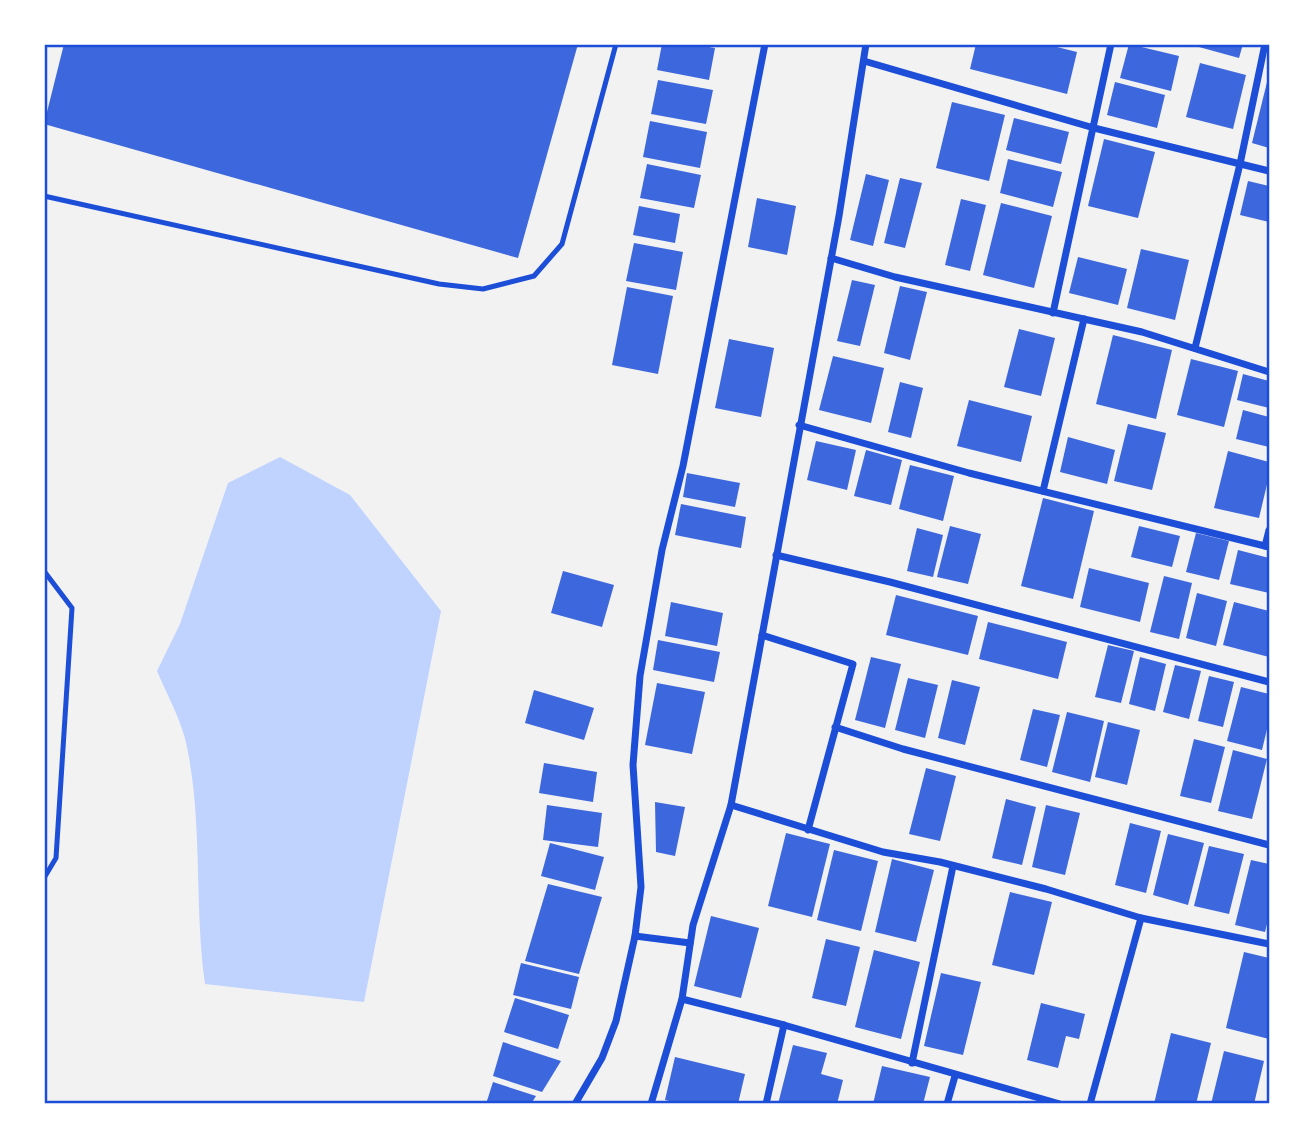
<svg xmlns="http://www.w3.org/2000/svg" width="1313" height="1148" viewBox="0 0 1313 1148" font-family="Lora,serif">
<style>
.water{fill:#bfd3fe}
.building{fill:#3d67dc}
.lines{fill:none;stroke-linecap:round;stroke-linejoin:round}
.service{stroke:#1d4ed8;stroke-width:5}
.minor{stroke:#1d4ed8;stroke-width:7}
.neatline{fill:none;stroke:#1d4ed8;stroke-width:2.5}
</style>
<rect width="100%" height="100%" fill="#f2f2f2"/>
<path class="water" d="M280,457L350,495L441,611L364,1002L205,984C194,905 203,825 187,747C182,721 167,695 157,671L180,624L228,483Z"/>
<g class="building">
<polygon points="64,44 578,44 518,258 44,124"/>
<polygon points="662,44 690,44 715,48 709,80 657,70"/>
<polygon points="976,44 1045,44 1077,52 1067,94 970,69"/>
<polygon points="1129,44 1179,56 1171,91 1120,78"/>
<polygon points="1188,44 1243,44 1239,58"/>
<polygon points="1200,63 1246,75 1233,129 1186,117"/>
<polygon points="1268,78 1269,78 1269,148 1252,143"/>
<polygon points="658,80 713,90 706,124 651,114"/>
<polygon points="1115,82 1165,95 1157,128 1107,115"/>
<polygon points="952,102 1005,115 989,181 936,168"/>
<polygon points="1014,118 1069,132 1061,164 1006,150"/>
<polygon points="650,121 707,132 700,168 643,157"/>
<polygon points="1104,139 1155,152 1138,218 1088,206"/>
<polygon points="1008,159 1062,172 1053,207 1000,193"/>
<polygon points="647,164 701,175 694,208 640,198"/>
<polygon points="866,174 889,180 873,246 850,240"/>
<polygon points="900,178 922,183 905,248 884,243"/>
<polygon points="1248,181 1269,186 1269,222 1240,215"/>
<polygon points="757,198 796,206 787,255 748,247"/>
<polygon points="961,199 986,205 970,271 945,265"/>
<polygon points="1001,203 1052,216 1034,288 983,275"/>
<polygon points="639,206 680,214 675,243 633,235"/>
<polygon points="634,243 683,252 676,290 626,281"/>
<polygon points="1141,249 1189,260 1175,320 1127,308"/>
<polygon points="1078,257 1127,269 1118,305 1069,293"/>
<polygon points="852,280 875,285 860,346 837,341"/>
<polygon points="900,286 927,292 910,360 884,353"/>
<polygon points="627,287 673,296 658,374 612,365"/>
<polygon points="1019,329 1055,338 1041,396 1004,387"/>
<polygon points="1113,335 1172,350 1156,419 1096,404"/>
<polygon points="729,339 774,348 761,417 715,408"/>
<polygon points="833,356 884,368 871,423 819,410"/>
<polygon points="1191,359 1238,371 1224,427 1177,415"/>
<polygon points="1243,374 1269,381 1269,408 1237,400"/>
<polygon points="900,382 923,388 911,438 888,432"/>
<polygon points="969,400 1032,416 1021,462 957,446"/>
<polygon points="1243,410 1269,417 1269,447 1236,439"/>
<polygon points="1128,424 1166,433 1152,490 1114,481"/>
<polygon points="1068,437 1115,450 1107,484 1060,472"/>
<polygon points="816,441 856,450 847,490 807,480"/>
<polygon points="866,450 902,460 891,505 854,496"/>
<polygon points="1228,451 1269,462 1269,476 1259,518 1214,508"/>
<polygon points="910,465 954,476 943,521 899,509"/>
<polygon points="687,473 740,483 735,507 683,497"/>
<polygon points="1043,498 1094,511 1073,599 1021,586"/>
<polygon points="681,504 746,517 741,548 675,535"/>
<polygon points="950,526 981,534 968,584 937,577"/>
<polygon points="1139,526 1180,536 1172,567 1131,557"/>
<polygon points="917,528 943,535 933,577 907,571"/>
<polygon points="1196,533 1229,541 1219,580 1186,572"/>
<polygon points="1238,550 1269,558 1269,593 1230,584"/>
<polygon points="1089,568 1149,583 1140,622 1080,607"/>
<polygon points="563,571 614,585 602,627 551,613"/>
<polygon points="1164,576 1192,583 1179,639 1150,632"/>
<polygon points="1197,593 1227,601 1216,646 1186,638"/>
<polygon points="896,595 978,616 968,655 886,635"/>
<polygon points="671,602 723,613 717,646 665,636"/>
<polygon points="1234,602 1269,611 1269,657 1223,645"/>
<polygon points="988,622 1067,642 1058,679 979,659"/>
<polygon points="658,640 720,652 714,682 653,670"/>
<polygon points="1108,645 1134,651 1121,703 1095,697"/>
<polygon points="871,657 901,664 885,728 855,720"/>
<polygon points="1140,657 1166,664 1155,711 1129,704"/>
<polygon points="1175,665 1201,671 1189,719 1163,712"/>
<polygon points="1209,676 1234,682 1223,727 1198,721"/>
<polygon points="908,678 938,685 925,738 895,730"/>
<polygon points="952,680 980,687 965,745 938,738"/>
<polygon points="657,683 705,692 692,754 645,745"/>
<polygon points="1241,687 1269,694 1269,721 1262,750 1227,741"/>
<polygon points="534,690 594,708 584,740 525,723"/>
<polygon points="1033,709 1060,715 1047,767 1020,760"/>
<polygon points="1067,712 1104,721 1090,782 1052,772"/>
<polygon points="1108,722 1140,730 1127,785 1095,777"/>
<polygon points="1194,739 1225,747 1211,803 1180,796"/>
<polygon points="1233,750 1267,759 1252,819 1218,811"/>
<polygon points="544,763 597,772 593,802 539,793"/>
<polygon points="926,768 956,776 940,841 909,834"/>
<polygon points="1006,799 1036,807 1022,865 992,858"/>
<polygon points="655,802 685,807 675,856 656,852"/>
<polygon points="547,805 602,813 598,847 543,840"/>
<polygon points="1046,805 1080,813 1065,875 1032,867"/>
<polygon points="1130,823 1161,831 1146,893 1115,885"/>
<polygon points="786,833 830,844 812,917 768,906"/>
<polygon points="1168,834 1204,843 1188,905 1153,895"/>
<polygon points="550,843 604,857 595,890 541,876"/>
<polygon points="1209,846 1244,854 1229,914 1194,906"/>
<polygon points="834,850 878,861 861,931 817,920"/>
<polygon points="892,859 934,870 916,942 875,932"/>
<polygon points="1251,860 1269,864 1269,916 1265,932 1235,925"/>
<polygon points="548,884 602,897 579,974 525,961"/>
<polygon points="1010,892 1052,902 1034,975 992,965"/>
<polygon points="711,916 759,928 741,998 694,986"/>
<polygon points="826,939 860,947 846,1006 812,998"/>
<polygon points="874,950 920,962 901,1039 855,1027"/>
<polygon points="1244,952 1269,958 1269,1039 1226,1028"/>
<polygon points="521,963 579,977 571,1009 513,995"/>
<polygon points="941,973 981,982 963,1055 924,1046"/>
<polygon points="515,998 569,1015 558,1049 504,1032"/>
<polygon points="1041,1003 1085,1014 1079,1039 1066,1036 1058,1068 1027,1060"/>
<polygon points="1171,1033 1211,1043 1196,1104 1154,1104"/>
<polygon points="503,1042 561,1061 542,1092 493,1076"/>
<polygon points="793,1045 827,1053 821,1074 843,1080 837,1104 778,1104"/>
<polygon points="1224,1051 1264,1061 1254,1104 1211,1104"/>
<polygon points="675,1057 745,1074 738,1104 682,1104 665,1100"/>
<polygon points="882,1066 930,1077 923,1104 873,1104"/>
<polygon points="493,1082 536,1096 531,1104 486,1104"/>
</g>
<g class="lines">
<g class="service">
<polyline points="44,196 439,284 483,289 534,276 562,244 616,44"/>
<polyline points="44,571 72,608 56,858 44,878"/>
</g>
<g class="minor">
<polyline points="864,61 1094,128 1269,171"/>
<polyline points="831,258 895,277 1142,332 1269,372"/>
<polyline points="1053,313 1111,44"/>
<polyline points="1195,348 1240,164 1265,44"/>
<polyline points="799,425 969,473 1269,547"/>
<polyline points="1043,491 1084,319"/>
<polyline points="1265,546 1269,530"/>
<polyline points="776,555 890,582 1269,682"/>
<polyline points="762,635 853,664 808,830"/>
<polyline points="835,727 903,749 1269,845"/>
<polyline points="731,805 883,852 940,862 1046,889 1141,918 1269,944"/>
<polyline points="635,936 690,943"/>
<polyline points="682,999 784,1025 1060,1104"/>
<polyline points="912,1063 953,866"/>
<polyline points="575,1104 602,1058 616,1021 635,936 641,887 633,765 640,676 662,550 683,466 765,44"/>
<polyline points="651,1104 682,999 693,925 731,805 839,216 866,44"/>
<polyline points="766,1104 784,1025"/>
<polyline points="947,1104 955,1076"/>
<polyline points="1090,1104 1141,918"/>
</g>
</g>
<rect width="1313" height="1148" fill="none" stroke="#ffffff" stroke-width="91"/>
<rect x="46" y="46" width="1222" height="1056" class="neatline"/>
</svg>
